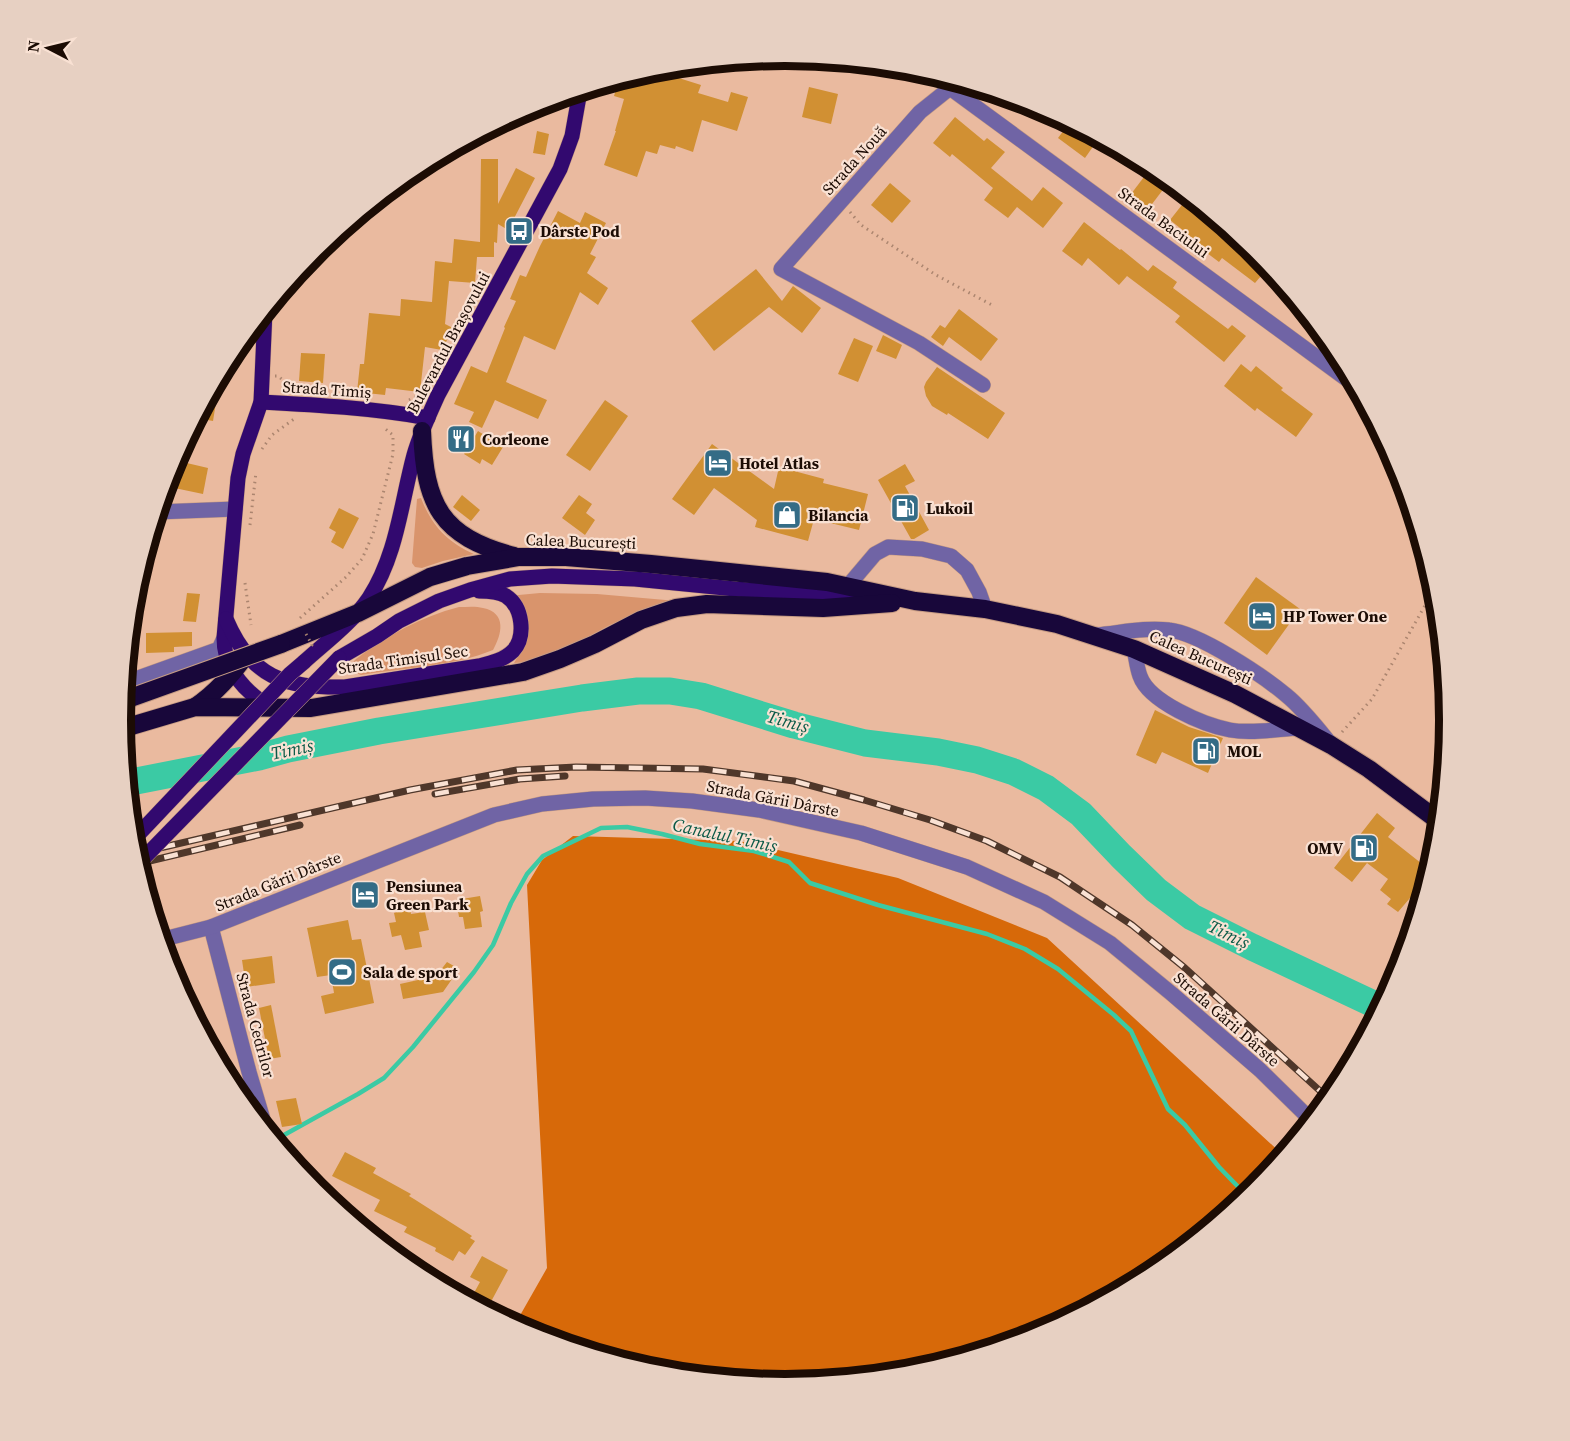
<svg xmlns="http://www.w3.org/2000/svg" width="1570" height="1441" viewBox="0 0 1570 1441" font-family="'Source Serif 4',serif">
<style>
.green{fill:#d9946c}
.forest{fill:#d76909}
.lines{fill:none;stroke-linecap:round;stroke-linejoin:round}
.stream{stroke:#3bcaa4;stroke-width:4.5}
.river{stroke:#3bcaa4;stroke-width:27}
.building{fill:#d19033}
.minor-casing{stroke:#c59b83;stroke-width:16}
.major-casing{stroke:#c59b83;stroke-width:16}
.highway-casing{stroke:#c59b83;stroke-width:20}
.path{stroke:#ab856f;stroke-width:3;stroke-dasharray:1.5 4.5;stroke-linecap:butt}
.minor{stroke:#7064a5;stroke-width:15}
.major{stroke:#32096f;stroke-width:15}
.highway{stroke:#18073a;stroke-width:18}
.rail-casing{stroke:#4f372a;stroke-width:7}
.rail{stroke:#f9e1d3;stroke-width:4.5;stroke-dasharray:14;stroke-linecap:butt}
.major-bridge-casing{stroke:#c59b83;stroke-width:16;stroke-linecap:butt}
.highway-bridge-casing{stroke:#c59b83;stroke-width:20;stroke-linecap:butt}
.path-bridge{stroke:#ab856f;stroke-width:3;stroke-dasharray:1.5 4.5;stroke-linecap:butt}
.major-bridge{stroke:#32096f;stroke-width:15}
.highway-bridge{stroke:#18073a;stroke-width:18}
.labels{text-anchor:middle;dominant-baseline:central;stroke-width:4.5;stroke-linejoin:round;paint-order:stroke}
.street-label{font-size:16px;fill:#1c0c04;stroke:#f9e1d3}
.poi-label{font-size:16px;font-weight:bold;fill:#1c0c04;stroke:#f9e1d3;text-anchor:start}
.water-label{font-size:18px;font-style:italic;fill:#0b5a47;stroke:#f9e1d3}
.rim{fill:none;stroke:#1c0c04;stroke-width:8}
</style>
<rect width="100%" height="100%" fill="#eaba9f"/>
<g class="green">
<path d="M421,498C432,526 447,542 474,554L443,561L422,568L415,567L412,563L417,499Z"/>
<path d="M540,593L597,594L677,601C654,608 631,615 610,625C579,641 549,661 514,663L520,653L508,596Z"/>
<path d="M459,607C467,607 476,606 483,608C507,613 502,634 493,650C454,666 403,668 361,675C355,673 354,669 352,663L356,659C387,635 421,617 459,607Z"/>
</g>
<polygon class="forest" points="573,836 739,841 898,878 1047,938 1284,1156 1255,1191 1154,1274 1039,1335 914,1373 785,1385 655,1373 530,1335 514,1326 547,1268 527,885 542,860"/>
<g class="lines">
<polyline class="stream" points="272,1138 284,1135 358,1094 384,1078 413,1047 474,972 493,945 511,903 527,874 543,856 601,828 627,827 662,834 700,844 754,851 789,862 810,883 878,905 987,934 1025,949 1058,969 1114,1015 1131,1031 1168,1109 1185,1125 1219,1167 1248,1197"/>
<polyline class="river" points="126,783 259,757 288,749 379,731 582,698 638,691 670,691 701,696 794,725 865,743 938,752 977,760 1014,772 1046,788 1081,814 1121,856 1156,890 1192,917 1252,947 1382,1008"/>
</g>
<g class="building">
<polygon points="668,67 666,74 701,85 698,93 728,102 731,92 748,97 737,131 702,120 693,152 676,146 675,149 660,145 657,154 646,151 637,177 604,165 616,131 615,131 624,99 614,96 619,79 656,68"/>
<polygon points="809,87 838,94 831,124 802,117"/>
<polygon points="955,117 984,141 987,138 1005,152 991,168 1032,201 1043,187 1063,203 1043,228 1017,207 1008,218 984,200 993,188 952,154 950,157 933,143"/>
<polygon points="1070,122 1099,138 1085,158 1058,138"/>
<polygon points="537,131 549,134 545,155 533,153"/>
<polygon points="481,159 498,159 498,204 516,168 535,178 508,230 498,224 497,243 494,242 494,257 477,257 475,283 449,281 445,324 453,328 442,350 425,347 420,392 386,388 385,395 357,392 360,364 364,364 369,313 400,316 401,299 432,302 435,261 452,263 454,239 480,242"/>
<polygon points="1147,173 1165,187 1149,208 1131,194"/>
<polygon points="890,183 911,201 892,223 871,205"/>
<polygon points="1189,196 1209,212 1206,216 1255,251 1288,291 1285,294 1261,276 1255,283 1222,258 1219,262 1203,250 1205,248 1170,220"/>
<polygon points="558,211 580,223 585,212 606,223 590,254 596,257 587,273 608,288 598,305 580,292 555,350 524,336 506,382 547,400 538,419 495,400 482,428 469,422 474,412 454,404 471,366 487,373 505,328 504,327 516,301 510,299 520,275 526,277 540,246"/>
<polygon points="1084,222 1120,250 1121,249 1148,271 1153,265 1177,282 1173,288 1228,329 1232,325 1246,336 1224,362 1175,322 1180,316 1127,276 1119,285 1088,258 1082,266 1062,251"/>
<polygon points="756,269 782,301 793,286 821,308 802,333 769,307 714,351 691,321"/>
<polygon points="959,309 998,339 981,361 949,337 943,346 931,337 940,325 945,328"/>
<polygon points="883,335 902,345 896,359 876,351"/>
<polygon points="854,338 873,346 858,382 838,374"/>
<polygon points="301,353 325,354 323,383 299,381"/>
<polygon points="1241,364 1251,372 1256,366 1283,388 1281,390 1313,414 1296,437 1257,408 1255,411 1224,386"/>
<polygon points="937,367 1005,413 988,439 948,413 947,415 932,406 926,396 924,387 926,382"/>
<polygon points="218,378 220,378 213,421 196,418"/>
<polygon points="605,400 628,416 590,471 566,455"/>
<polygon points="478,431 503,447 492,465 482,459 480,464 464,454"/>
<polygon points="712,444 774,489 779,467 824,479 823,483 868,494 859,530 814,519 808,541 755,527 757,520 714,488 694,515 672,499"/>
<polygon points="174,460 208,468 203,494 165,486"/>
<polygon points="905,464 915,481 905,486 929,530 914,539 911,539 878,480"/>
<polygon points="462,495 480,510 471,521 453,507"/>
<polygon points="579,495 592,504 586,513 595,520 585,535 562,518"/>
<polygon points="339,508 359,518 343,549 331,542 336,532 329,528"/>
<polygon points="1256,577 1300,609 1267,655 1224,623"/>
<polygon points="187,593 200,594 196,622 183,621"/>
<polygon points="192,632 192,646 174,647 174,652 146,653 146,633"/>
<polygon points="1155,710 1189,727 1223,738 1208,773 1162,752 1156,764 1136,755"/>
<polygon points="1377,813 1395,828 1388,837 1431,871 1426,886 1414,902 1410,898 1398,912 1387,904 1391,899 1380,890 1388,879 1367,863 1352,882 1334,868"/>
<polygon points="480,896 483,911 480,912 482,927 465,929 463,917 459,917 457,904 463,904 462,899"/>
<polygon points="410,909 411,914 425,912 429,930 419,932 422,947 405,950 401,935 392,937 389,923 396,922 394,913"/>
<polygon points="348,920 352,940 361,939 374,1003 325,1014 321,996 334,993 331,975 317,977 307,928"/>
<polygon points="272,956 275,983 246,987 242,960"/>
<polygon points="447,962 459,969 443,992 403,999 400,984 436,976"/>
<polygon points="271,1005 281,1057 269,1059 259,1008"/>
<polygon points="296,1098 302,1124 282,1127 276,1101"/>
<polygon points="345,1152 376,1168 373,1173 411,1194 409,1196 414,1199 472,1236 470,1238 475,1241 465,1255 459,1251 453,1261 435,1251 436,1248 404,1232 407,1227 374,1211 380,1200 332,1176"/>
<polygon points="482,1256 508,1270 486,1311 469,1302 480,1282 470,1277"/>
</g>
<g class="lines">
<g class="minor-casing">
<g id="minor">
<polyline points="960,82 950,88 920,112 781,269 919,343 983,385"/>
<polyline points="950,88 1356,386"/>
<polyline points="157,512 235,509"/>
<polyline points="847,587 875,554 888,547 922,549 951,556 967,570 979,592 985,609"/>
<path d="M1096,635C1120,633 1145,627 1169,630C1199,633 1262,675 1286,695C1302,708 1316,726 1329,742"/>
<path d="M1134,649C1136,658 1137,668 1140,676C1149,702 1204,725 1230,730C1252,734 1278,729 1300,728"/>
<polyline points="124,683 219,649 224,638"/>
<polyline points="211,927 249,1072 267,1133"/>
<polyline points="160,940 211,927 494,815 542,804 593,799 645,798 692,801 759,810 861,833 967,867 1044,902 1110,943 1172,994 1260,1070 1312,1121"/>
<polyline points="383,1246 438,1280 441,1287"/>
</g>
</g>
<g class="major-casing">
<g id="major">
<path d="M265,311L261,402L243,454L238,478L224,638C224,670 245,692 271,708"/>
<path d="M261,402C317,405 373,408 428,418"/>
<path d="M226,619C251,678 284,688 345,687L479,666C491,663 504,660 513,651C526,637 523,607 506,596C498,591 488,591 479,591"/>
<polyline points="339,658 377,636 399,621 439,601 470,590 510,579 552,576 635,579 735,589 873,598"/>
<path d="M304,662C326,642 352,623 369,598C397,555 401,503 414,455C420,434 429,415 438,395L560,169L572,136L580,91"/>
</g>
</g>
<g class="highway-casing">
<g id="highway">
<path d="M422,431C425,505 440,536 514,556"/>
<polyline points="281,644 358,613 430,577 467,566 519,557 566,557 651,564 827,582 915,601 985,609 1057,624 1134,649 1235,694 1331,745 1369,769 1440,822"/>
<path d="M195,707C216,693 231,675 246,655"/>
<polyline points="121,729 195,707 311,708 523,672 560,659 595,644 641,620 676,608 707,604 823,608 892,603"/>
</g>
</g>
<g class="path">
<polyline points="850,212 861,225 936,275 992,305"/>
<polyline points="275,376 278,376 287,384 298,388"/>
<polyline points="409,400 422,394"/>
<polyline points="262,449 272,435 294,419"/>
<polyline points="250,525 256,472"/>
<polyline points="245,583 251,625"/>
<polyline points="300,618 346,577 362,559 373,534 393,454 393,435 383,427"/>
<polyline points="1342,732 1372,699 1436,586"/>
</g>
<use href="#minor" class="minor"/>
<use href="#major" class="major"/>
<use href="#highway" class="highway"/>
<g class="rail-casing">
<g id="rail">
<polyline points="435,794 520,779 565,776"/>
<polyline points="134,854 410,790 517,770 576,767 703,769 794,781 864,800 930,820 987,841 1060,877 1132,925 1185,968 1330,1100"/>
<polyline points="137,864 300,825"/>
</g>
</g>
<use href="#rail" class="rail"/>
<g class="major-bridge-casing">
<g id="major-bridge">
<polyline points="132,841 290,674 304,662"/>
<polyline points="137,865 339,658"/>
</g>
</g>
<g class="highway-bridge-casing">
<polyline id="highway-bridge" points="122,701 281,644"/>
</g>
<polyline class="path-bridge" points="306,634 312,645 309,648"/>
<use href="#major-bridge" class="major-bridge"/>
<use href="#highway-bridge" class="highway-bridge"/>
</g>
<defs>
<g id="bus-square" transform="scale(1.5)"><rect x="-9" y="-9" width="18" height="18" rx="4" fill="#346c86" stroke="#f9e1d3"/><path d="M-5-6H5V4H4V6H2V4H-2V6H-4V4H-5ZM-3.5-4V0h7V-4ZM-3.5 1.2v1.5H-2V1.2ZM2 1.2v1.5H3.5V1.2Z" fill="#fff"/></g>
<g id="restaurant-square" transform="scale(1.5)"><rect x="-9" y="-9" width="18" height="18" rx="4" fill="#346c86" stroke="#f9e1d3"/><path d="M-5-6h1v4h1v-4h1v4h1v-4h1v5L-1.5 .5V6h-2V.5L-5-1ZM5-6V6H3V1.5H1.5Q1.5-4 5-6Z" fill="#fff"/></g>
<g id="hotel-square" transform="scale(1.5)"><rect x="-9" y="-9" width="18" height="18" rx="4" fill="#346c86" stroke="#f9e1d3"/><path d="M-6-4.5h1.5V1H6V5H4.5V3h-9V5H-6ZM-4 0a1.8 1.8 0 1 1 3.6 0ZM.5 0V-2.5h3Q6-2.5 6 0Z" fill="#fff"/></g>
<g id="fuel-square" transform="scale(1.5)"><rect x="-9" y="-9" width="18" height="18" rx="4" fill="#346c86" stroke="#f9e1d3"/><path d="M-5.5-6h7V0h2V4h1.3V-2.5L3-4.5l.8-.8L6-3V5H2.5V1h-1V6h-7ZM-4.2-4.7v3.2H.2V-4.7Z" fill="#fff"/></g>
<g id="shop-square" transform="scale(1.5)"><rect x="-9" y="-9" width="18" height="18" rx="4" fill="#346c86" stroke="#f9e1d3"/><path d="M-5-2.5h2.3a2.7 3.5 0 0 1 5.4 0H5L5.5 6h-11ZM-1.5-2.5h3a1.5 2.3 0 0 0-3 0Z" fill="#fff"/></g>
<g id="stadium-square" transform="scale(1.5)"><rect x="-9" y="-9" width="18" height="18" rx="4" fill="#346c86" stroke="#f9e1d3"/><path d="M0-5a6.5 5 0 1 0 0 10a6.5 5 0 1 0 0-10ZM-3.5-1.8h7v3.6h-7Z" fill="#fff"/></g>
</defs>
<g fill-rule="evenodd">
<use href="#bus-square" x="519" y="231"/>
<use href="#restaurant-square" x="461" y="439"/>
<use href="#hotel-square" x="718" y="463"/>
<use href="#fuel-square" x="905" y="508"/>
<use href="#shop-square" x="787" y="515"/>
<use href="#hotel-square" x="1262" y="616"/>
<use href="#fuel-square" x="1206" y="751"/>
<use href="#fuel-square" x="1364" y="848"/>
<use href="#hotel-square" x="365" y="895"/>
<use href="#stadium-square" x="342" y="972"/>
</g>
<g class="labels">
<g class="street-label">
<text transform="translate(854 160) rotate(-48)">Strada Nouă</text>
<text transform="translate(1164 222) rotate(36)">Strada Baciului</text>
<text transform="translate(448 342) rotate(-62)">Bulevardul Brașovului</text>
<text transform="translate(327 389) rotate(4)">Strada Timiș</text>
<text transform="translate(581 541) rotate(2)">Calea București</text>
<text transform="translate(1201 657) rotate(24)">Calea București</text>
<text transform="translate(403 659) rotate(-8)">Strada Timișul Sec</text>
<text transform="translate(773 798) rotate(11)">Strada Gării Dârste</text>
<text transform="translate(278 881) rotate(-22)">Strada Gării Dârste</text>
<text transform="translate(1227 1019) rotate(41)">Strada Gării Dârste</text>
<text transform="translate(256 1025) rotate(75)">Strada Cedrilor</text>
</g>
<g class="poi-label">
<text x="540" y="231">Dârste Pod</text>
<text x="482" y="439">Corleone</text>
<text x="739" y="463">Hotel Atlas</text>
<text x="926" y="508">Lukoil</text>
<text x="808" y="515">Bilancia</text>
<text x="1283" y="616">HP Tower One</text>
<text x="1227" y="751">MOL</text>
<text x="1343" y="848" text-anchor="end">OMV</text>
<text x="386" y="886">Pensiunea<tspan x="386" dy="18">Green Park</tspan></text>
<text x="363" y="972">Sala de sport</text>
</g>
<g class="water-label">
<text transform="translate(788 721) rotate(16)">Timiș</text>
<text transform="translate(292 749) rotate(-12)">Timiș</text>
<text transform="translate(725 835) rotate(12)">Canalul Timiș</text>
<text transform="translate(1229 934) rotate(26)">Timiș</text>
</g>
</g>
<path d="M0 0H1570V1441H0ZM131 720a654 654 0 1 1 1308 0a654 654 0 1 1-1308 0Z" fill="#e7d0c2" fill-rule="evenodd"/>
<path class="rim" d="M131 720a654 654 0 1 1 1308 0a654 654 0 1 1-1308 0Z"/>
<g transform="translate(48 48) rotate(277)" stroke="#f9e1d3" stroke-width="4.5" paint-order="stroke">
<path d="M0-4.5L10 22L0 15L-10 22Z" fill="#1c0c04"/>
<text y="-9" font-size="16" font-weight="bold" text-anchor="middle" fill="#1c0c04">N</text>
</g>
</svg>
